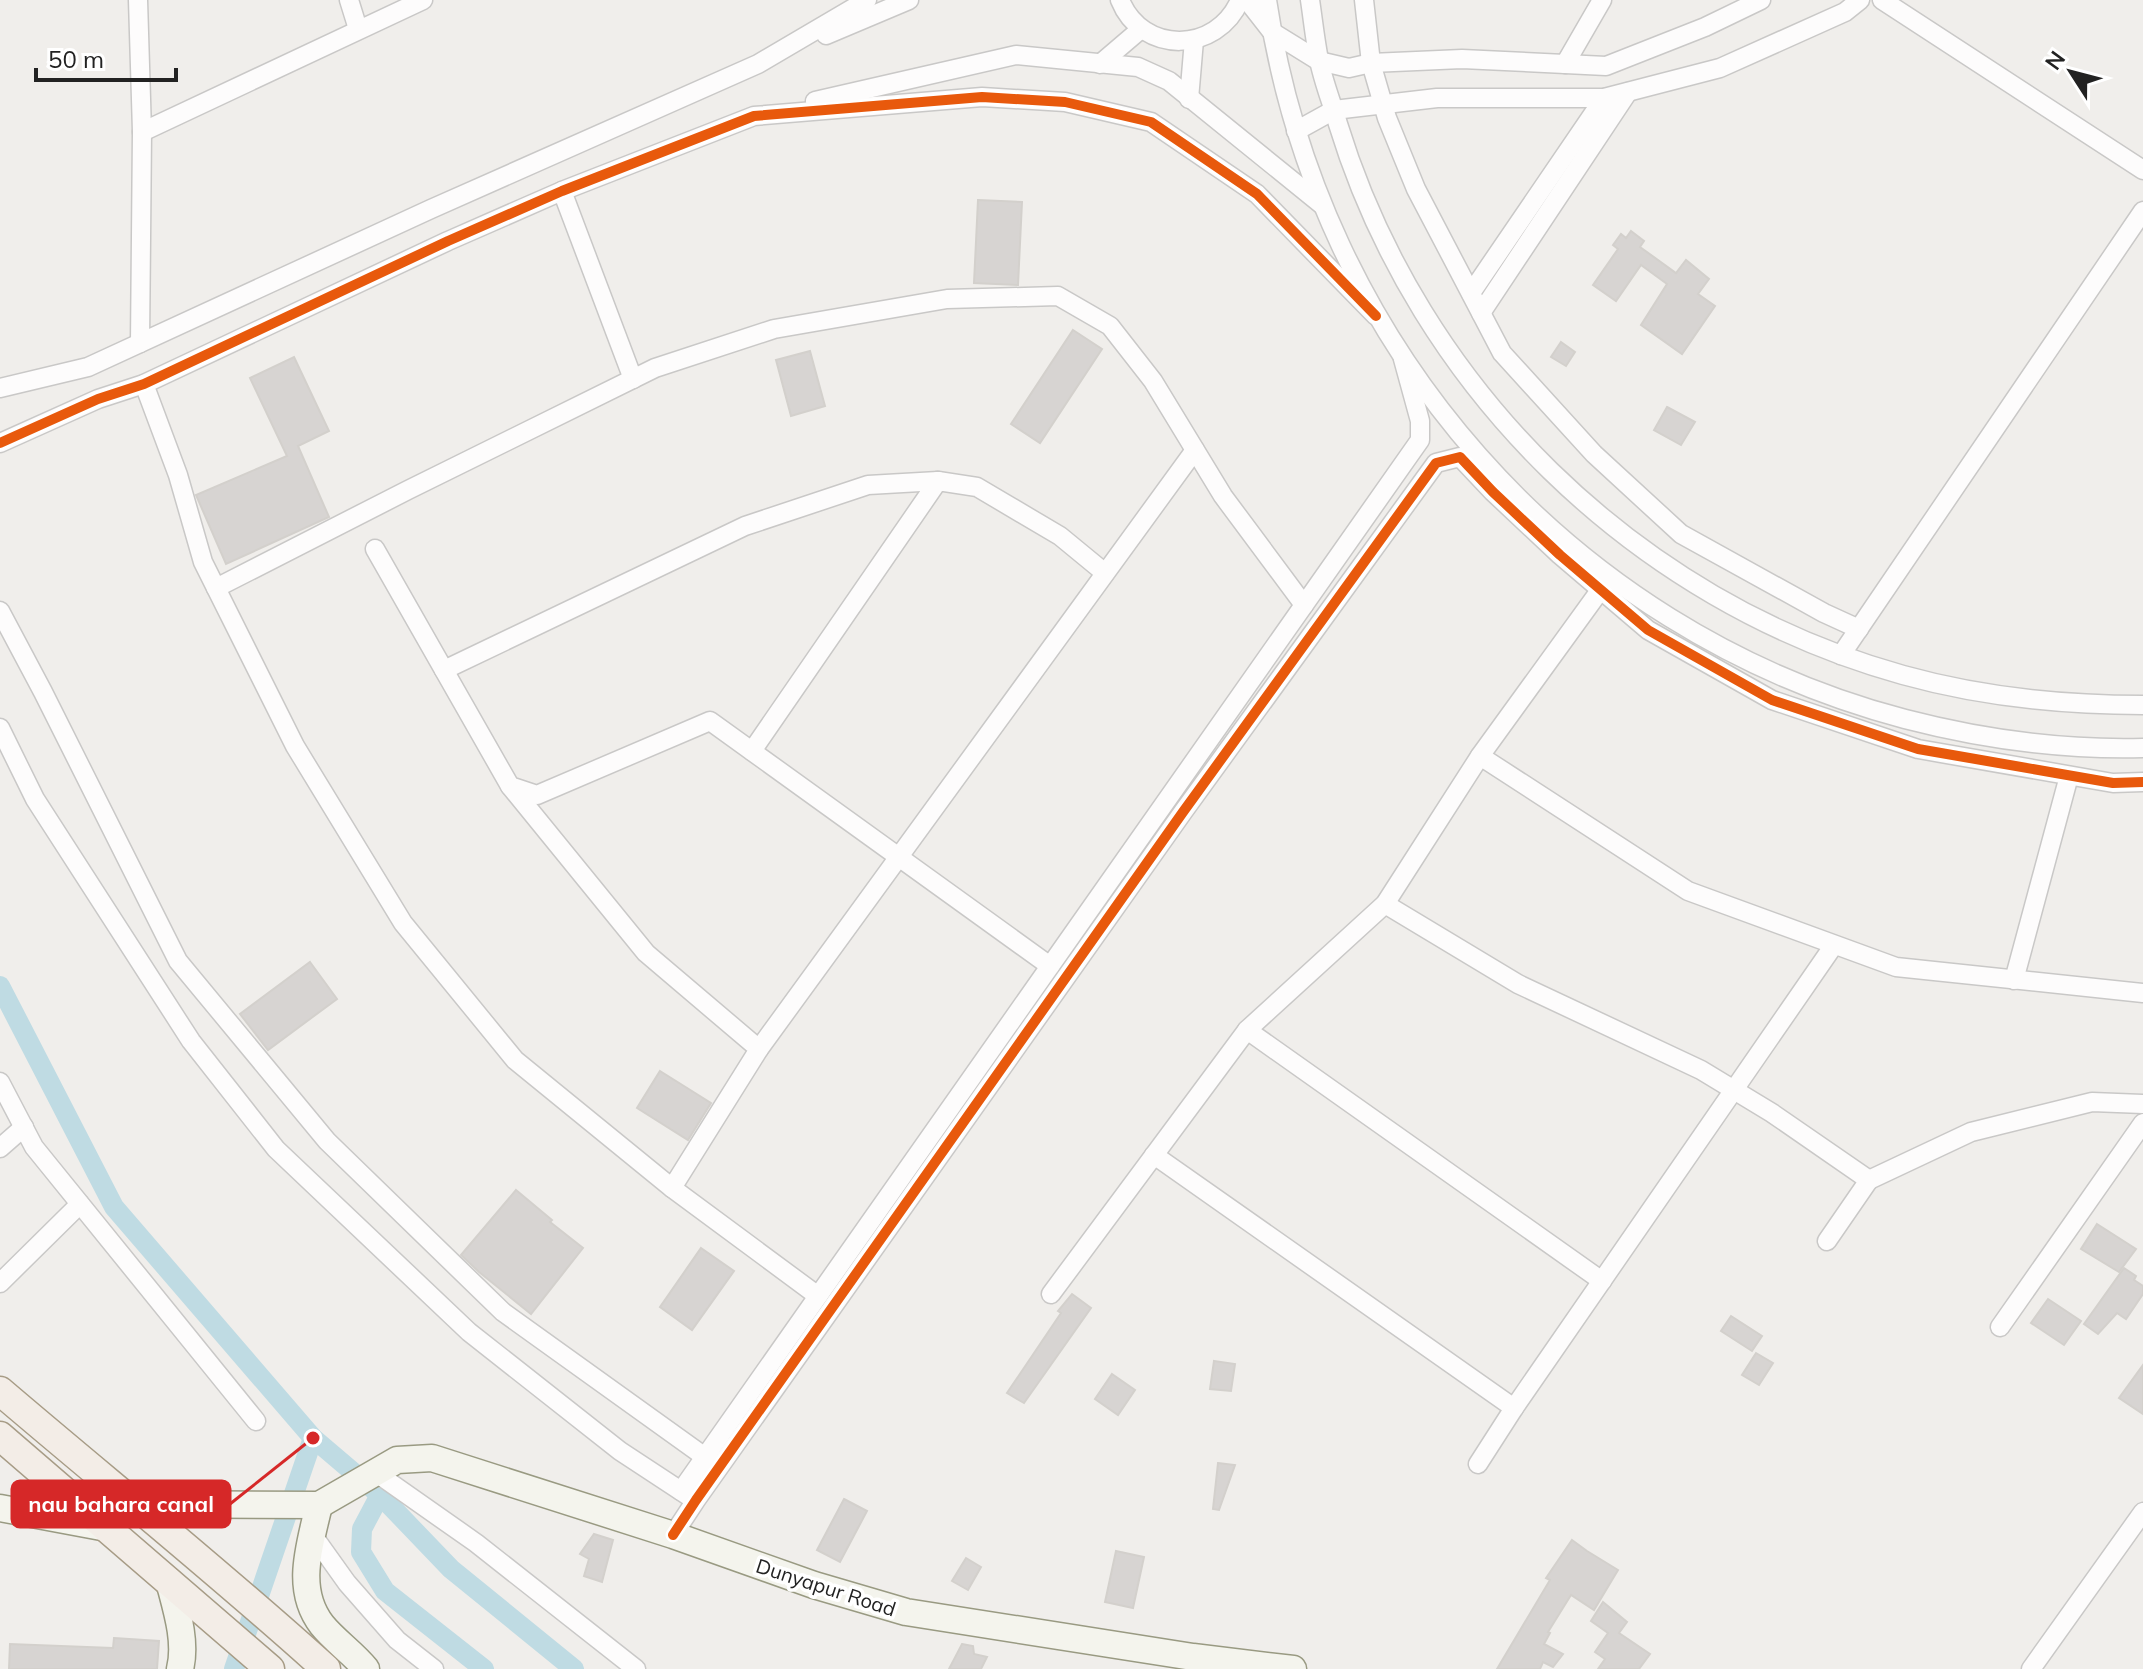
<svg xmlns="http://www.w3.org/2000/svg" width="2143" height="1669" viewBox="0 0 2143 1669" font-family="Mulish,sans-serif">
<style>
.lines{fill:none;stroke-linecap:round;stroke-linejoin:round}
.canal{stroke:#bfdbe3;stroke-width:20}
.building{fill:#d7d4d2;stroke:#d3d0cc;stroke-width:2}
.street-casing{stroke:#c9c8c7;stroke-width:21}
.secondary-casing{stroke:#999a82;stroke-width:29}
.primary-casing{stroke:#a79c86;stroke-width:31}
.street{stroke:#fdfcfc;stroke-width:18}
.secondary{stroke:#f4f4ed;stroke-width:26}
.primary{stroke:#f3ede7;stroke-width:28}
.cycleway-casing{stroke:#fff;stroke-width:15}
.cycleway{stroke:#e8590c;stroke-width:10}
.labels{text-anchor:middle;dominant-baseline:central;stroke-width:7;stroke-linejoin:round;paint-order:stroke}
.street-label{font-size:20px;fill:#222;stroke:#fff}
.leader{fill:none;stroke:#d62828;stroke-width:3}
.callout-dot{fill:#d62828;stroke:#fff;stroke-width:3}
.callout{fill:#d62828;stroke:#d62828;stroke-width:3}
.callout-label{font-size:22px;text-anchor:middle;font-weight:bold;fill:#fff}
</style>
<rect width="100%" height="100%" fill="#f0eeeb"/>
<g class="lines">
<g class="canal">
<polyline points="0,986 114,1207 313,1438 380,1495 451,1569 574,1669"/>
<polyline points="380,1495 362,1529 361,1552 385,1591 484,1669"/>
<polyline points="234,1669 313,1438"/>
</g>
</g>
<g class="building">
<polygon points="978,200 1022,202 1018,285 974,283"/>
<polygon points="1631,231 1644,241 1640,247 1676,273 1686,260 1709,279 1698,294 1715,306 1682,354 1641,325 1667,284 1641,265 1616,301 1593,285 1618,249 1613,245 1621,234 1626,238"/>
<polygon points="1073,330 1102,349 1040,443 1011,424"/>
<polygon points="1561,342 1575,352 1566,366 1551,357"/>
<polygon points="810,351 825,406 791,416 776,360"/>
<polygon points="294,357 329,431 298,446 329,517 226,564 196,495 287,456 250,378"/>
<polygon points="1667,407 1695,422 1681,445 1654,430"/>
<polygon points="310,962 337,999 268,1050 240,1014"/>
<polygon points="660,1071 711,1103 688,1140 637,1108"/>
<polygon points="516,1190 552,1220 550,1222 583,1248 531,1314 479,1272 461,1255"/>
<polygon points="2097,1224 2136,1249 2119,1272 2081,1249"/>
<polygon points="701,1248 734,1271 692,1330 660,1307"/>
<polygon points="2124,1268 2136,1276 2134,1280 2143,1286 2143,1294 2126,1319 2117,1313 2098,1334 2084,1324"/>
<polygon points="1072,1294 1091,1308 1024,1403 1007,1393 1061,1313 1058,1311"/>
<polygon points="2048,1299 2081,1321 2064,1345 2031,1323"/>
<polygon points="1731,1316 1762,1336 1752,1351 1721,1331"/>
<polygon points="1756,1353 1773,1363 1759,1385 1742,1375"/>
<polygon points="1214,1361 1235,1364 1231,1391 1210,1389"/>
<polygon points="2143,1365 2143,1414 2119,1398"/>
<polygon points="1112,1374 1135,1390 1118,1415 1095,1399"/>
<polygon points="1218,1463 1235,1465 1219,1510 1213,1509"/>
<polygon points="844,1499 867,1511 840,1562 817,1550"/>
<polygon points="594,1534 613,1540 602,1582 584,1576 589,1559 580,1554"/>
<polygon points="1572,1540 1587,1551 1618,1570 1594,1610 1571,1595 1548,1632 1550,1633 1544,1644 1563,1654 1553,1667 1543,1662 1540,1669 1497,1669 1550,1580 1546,1578"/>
<polygon points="1116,1551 1144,1557 1133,1608 1105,1602"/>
<polygon points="966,1558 981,1567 968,1590 952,1581"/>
<polygon points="1603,1602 1627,1622 1619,1633 1650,1654 1639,1669 1598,1669 1605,1659 1595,1652 1608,1633 1591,1621"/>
<polygon points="114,1638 159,1641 157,1669 9,1669 10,1644 113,1648"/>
<polygon points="962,1644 973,1646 974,1654 987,1657 981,1669 949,1669"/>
</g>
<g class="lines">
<g class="street-casing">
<g id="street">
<polyline points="138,0 142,132 140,343"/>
<polyline points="349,0 358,29"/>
<path d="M1120,0C1142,55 1217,54 1240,0"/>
<polyline points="1247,0 1272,32 1319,61 1349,68 1371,63 1462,59 1606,66 1705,27 1761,0"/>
<path d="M1267,0C1318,345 1567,630 1905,719C1982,739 2063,750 2143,748"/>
<path d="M1310,0C1313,20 1315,40 1319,60C1323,81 1332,103 1338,124C1419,389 1636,601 1903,675C1982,697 2062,705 2143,705"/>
<polyline points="1364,0 1371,63 1387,118 1416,189 1502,353 1594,454 1681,534 1824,613 1859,629"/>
<polyline points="1882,0 2143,170"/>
<polyline points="826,35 909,0"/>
<polyline points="1100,64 1141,29"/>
<polyline points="1565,64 1602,0"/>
<polyline points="1189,99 1194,40"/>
<polyline points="815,101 1016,55 1138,67 1169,81 1321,204"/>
<polyline points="1296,131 1334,110 1437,98 1604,98 1720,68 1845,12 1860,0"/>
<polyline points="142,132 423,0"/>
<polyline points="562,191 633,379"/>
<polyline points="1471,293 1604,98"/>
<polyline points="1481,313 1628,92"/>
<polyline points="144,384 178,475 203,562 295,746 403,923 515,1060 672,1188 759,1049 646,953 510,786"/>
<polyline points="0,388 88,367 431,209 758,64 867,0"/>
<polyline points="0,443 98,399 144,384 448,241 562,191 754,116 982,97 1065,102 1151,122 1257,194 1376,316"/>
<polyline points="375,549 510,786 537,795 710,721 1050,966"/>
<polyline points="216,588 408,490 655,368 774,329 947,299 1058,296 1110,326 1153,381 1223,496 1304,605"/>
<polyline points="1601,589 1480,756 1688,891 1896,967 2143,993"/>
<polyline points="0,611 43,692 178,961 327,1141 503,1312 712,1462"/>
<polyline points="1841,655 2143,211"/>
<polyline points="444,670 745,526 868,485 938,481"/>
<polyline points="0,728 35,799 191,1041 276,1149 469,1332 620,1451 690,1497"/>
<polyline points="752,751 938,481 977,487 1060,536 1105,573"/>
<polyline points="1385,904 1518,984 1701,1070 1772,1113 1869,1180 1827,1241"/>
<polyline points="2014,980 2069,776"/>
<polyline points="1247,1030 1602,1281"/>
<polyline points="759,1049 1195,450"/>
<polyline points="0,1082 34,1147 256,1421"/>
<polyline points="0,1148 24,1127"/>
<polyline points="1154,1155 1514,1408"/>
<polyline points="1869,1180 1971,1132 2092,1102 2143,1104"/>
<polyline points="672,1188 818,1296"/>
<polyline points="0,1283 80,1204"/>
<polyline points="1051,1294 1247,1030 1385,904 1480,756"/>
<polyline points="2000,1327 2143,1123"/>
<polyline points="1478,1464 1514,1408 1834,945"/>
<polyline points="375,1472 476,1543 636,1669"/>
<polyline points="681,1491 1420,440 1420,421 1403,359"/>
<polyline points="312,1534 347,1583 397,1640 434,1669"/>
<polyline points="673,1535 696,1500 1183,812 1436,463 1460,457 1493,492 1560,555 1648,630 1772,700 1918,749 2113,783 2143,782"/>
<polyline points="2031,1669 2143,1512"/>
</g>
</g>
<g class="secondary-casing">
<g id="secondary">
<polyline points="132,1504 319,1505 397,1460 432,1458 673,1535 814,1585 906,1612 1193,1657 1293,1669"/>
<path d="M319,1505C310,1545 294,1589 322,1625C335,1641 353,1653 366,1669"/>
<polyline points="0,1508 107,1528"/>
<path d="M169,1581C176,1608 187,1641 180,1669"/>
</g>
</g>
<g class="primary-casing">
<g id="primary">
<path d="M0,1391C109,1484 220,1573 326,1669"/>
<polyline points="0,1436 270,1669"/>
</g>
</g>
<use href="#street" class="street"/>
<use href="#secondary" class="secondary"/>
<use href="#primary" class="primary"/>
<g class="cycleway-casing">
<g id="cycleway">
<polyline points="0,443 98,399 144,384 448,241 562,191 754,116 982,97 1065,102 1151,122 1257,194 1376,316"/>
<polyline points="673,1535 696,1500 1183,812 1436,463 1460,457 1493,492 1560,555 1648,630 1772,700 1918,749 2113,783 2143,782"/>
</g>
</g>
<use href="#cycleway" class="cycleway"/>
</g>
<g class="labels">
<g class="street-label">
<text transform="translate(826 1587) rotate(18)">Dunyapur Road</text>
</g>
</g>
<path class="leader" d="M313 1438L230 1504"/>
<circle class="callout-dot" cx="313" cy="1438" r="8"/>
<rect class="callout" x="12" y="1481" width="218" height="46" rx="8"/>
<g class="callout-label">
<text x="121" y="1512">nau bahara canal</text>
</g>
<g transform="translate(2071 72) rotate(306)" stroke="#ffffff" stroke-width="6" paint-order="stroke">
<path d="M0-6L14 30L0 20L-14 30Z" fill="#222222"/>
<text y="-12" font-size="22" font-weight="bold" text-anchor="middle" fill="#222222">N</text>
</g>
<path d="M36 68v12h140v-12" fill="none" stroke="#222222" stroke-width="4"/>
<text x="48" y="68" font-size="24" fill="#222222" stroke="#ffffff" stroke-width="6" paint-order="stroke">50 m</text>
</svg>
